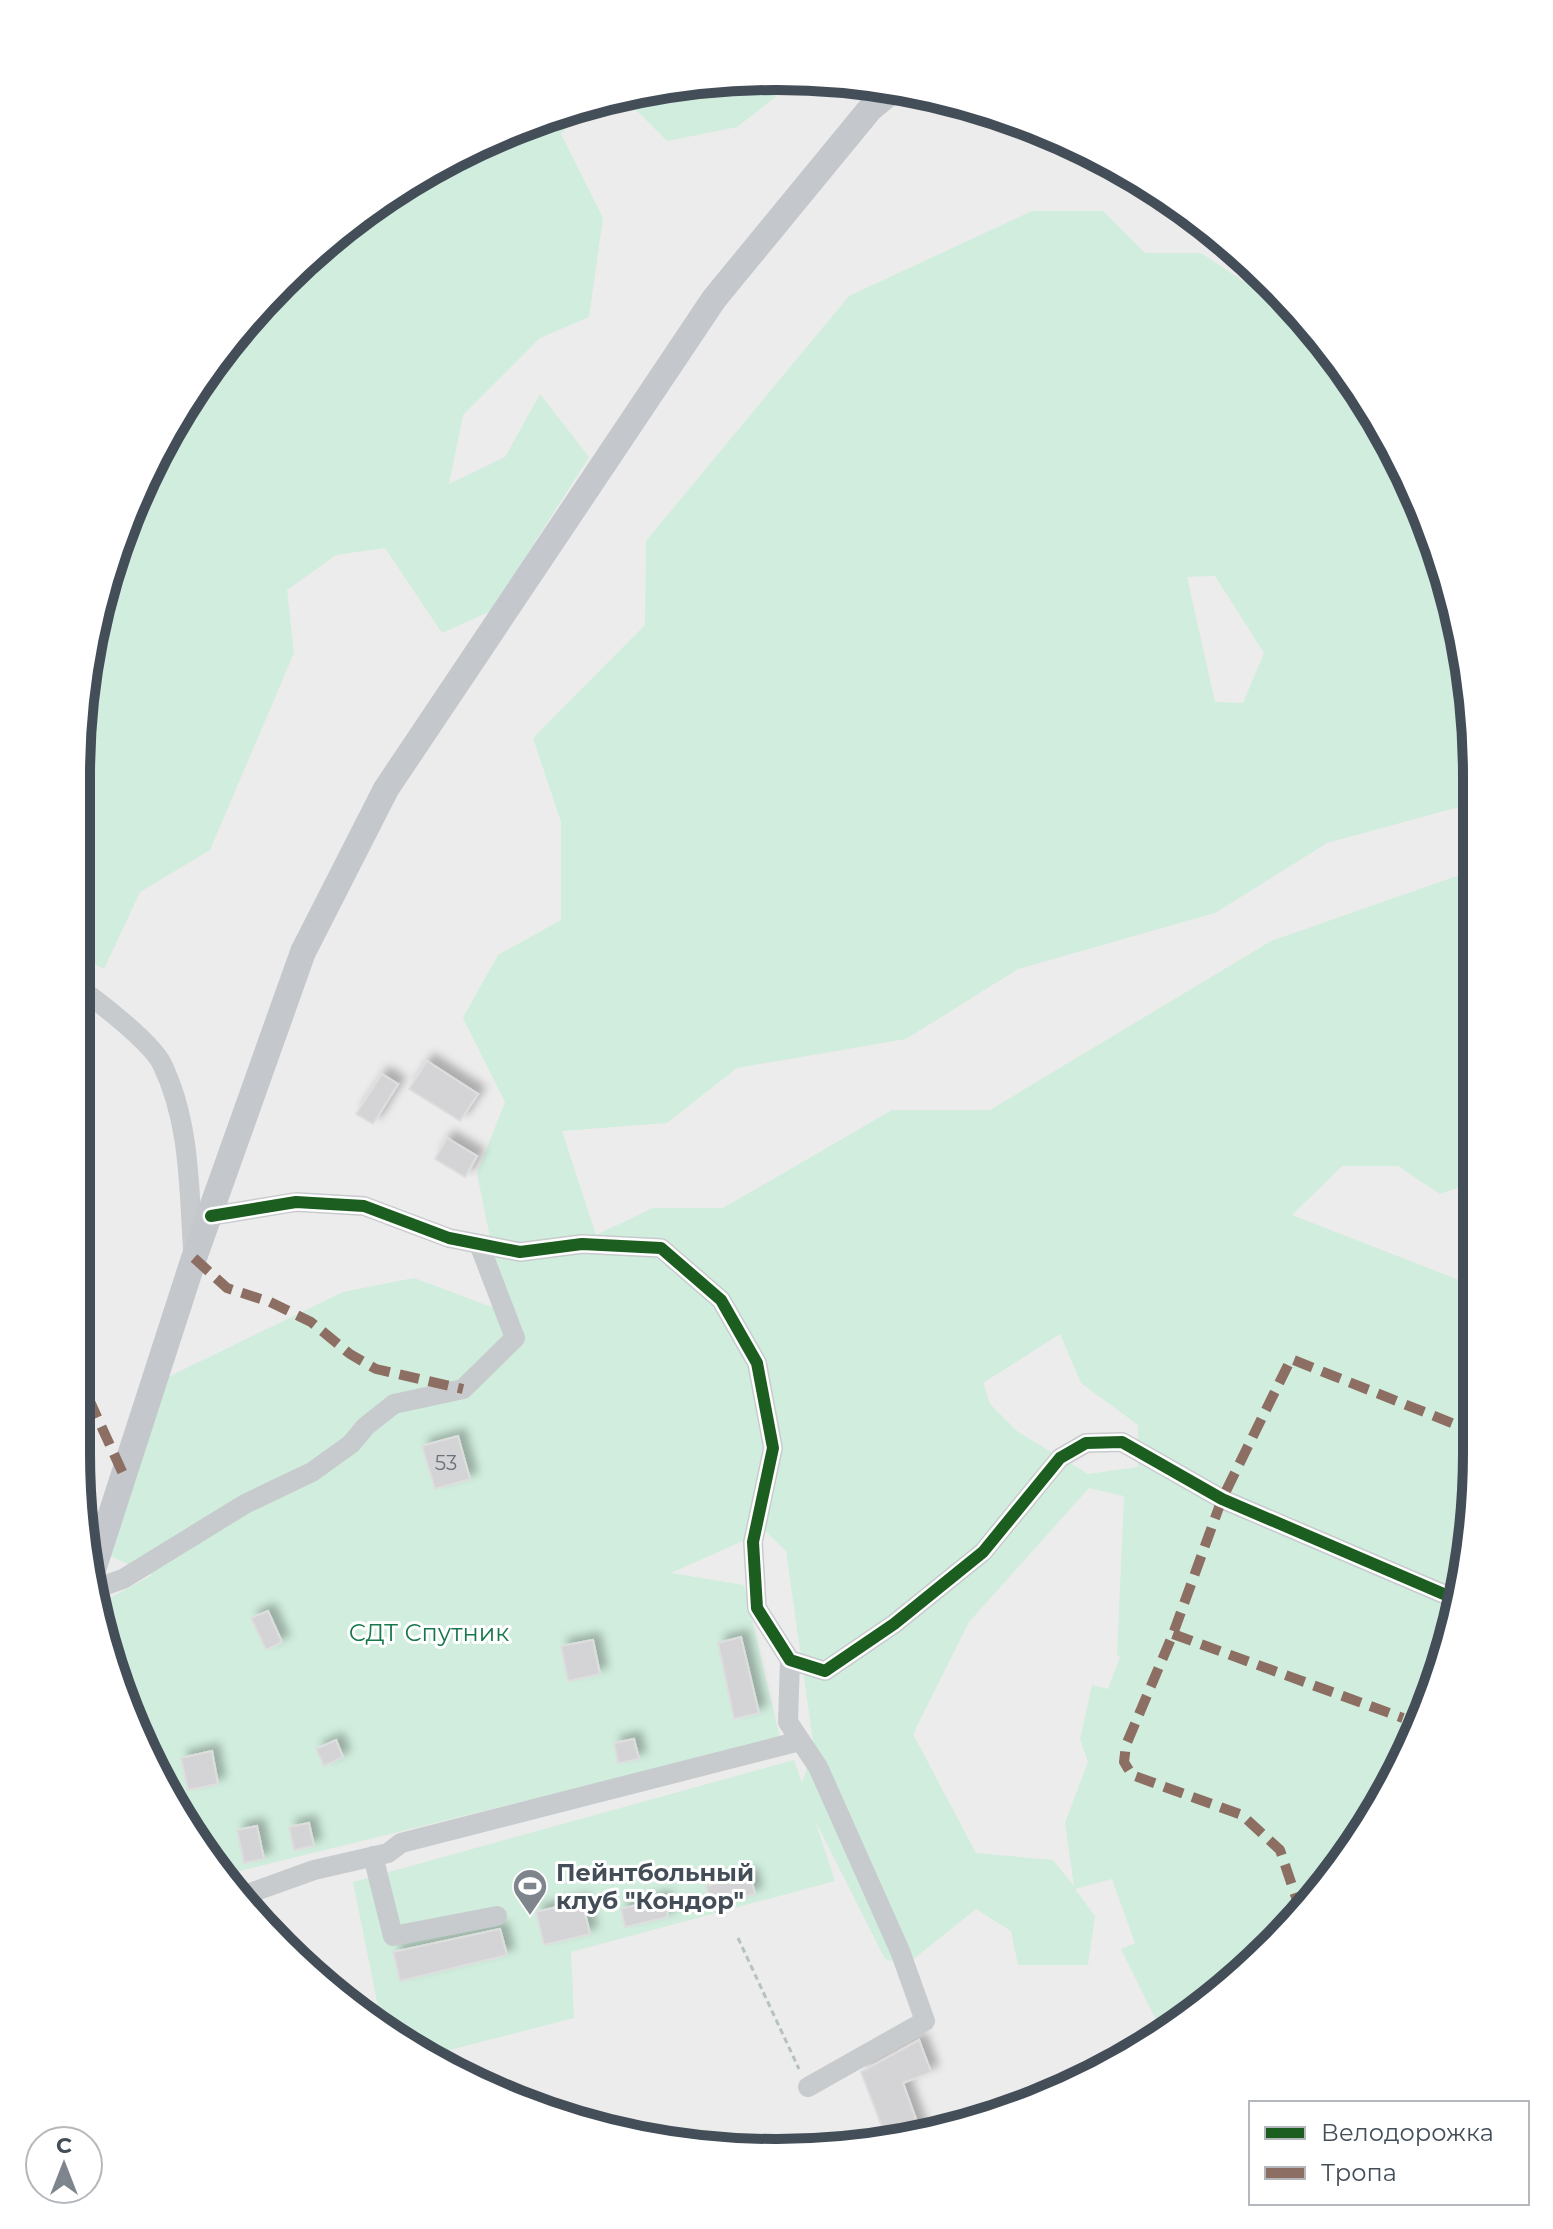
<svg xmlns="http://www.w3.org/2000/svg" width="1553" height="2229" viewBox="0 0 1553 2229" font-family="Montserrat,sans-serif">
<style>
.green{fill:#d0eddd;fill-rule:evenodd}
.building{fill:#d4d4d6;stroke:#dededf;stroke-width:2;filter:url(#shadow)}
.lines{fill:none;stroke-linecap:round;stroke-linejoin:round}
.path{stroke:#b5c2be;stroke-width:3;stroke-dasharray:6 4;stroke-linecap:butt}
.minor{stroke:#c8cbcd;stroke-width:20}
.major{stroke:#c4c7cb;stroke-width:26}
.quiet{stroke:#8d6e63;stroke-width:10;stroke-dasharray:20 10;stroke-linecap:butt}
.cycleway-casing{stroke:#fff;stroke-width:17}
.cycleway{stroke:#1b5e20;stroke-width:12}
.labels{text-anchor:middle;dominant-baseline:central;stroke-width:6;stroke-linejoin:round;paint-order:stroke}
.number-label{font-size:20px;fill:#6a7179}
.park-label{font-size:24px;fill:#17774d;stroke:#fff}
.poi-label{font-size:24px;font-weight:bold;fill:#444e58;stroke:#fff;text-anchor:start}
.rim{fill:none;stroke:#444e58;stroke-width:10}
</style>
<defs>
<filter id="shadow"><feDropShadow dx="7" dy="-7" stdDeviation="4" flood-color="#0004"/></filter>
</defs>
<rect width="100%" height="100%" fill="#edecec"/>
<g class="green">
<polygon points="777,76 800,78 737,127 667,141 625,99 608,99 650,88 653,99 695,99 712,82"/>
<polygon points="591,104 561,134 603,218 589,317 540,338 463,415 449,484 505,457 540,394 589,457 491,611 442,633 385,548 336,555 287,590 294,653 210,850 140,892 104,969 76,953 76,776 89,640 148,466 282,281 388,194 509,129"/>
<path d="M1032,211H1103L1145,253H1201L1243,281L1265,276L1272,281L1405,466L1464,640L1477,776V802L1327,843L1215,913L1018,969L906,1039L737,1068L667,1123L562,1131L596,1235L653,1208H723L892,1110H990L1271,941L1477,869V1181L1440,1194L1398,1166H1342L1292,1215L1477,1287V1452L1463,1590L1423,1721L1359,1842L1272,1948L1160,2028L1121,1949L1135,1943L1112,1879L1075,1889L1095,1916L1088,1965H1018L1011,1931L976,1909L906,1965L885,1959L815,1820L835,1881L571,1952L574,2018L434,2054L381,2021L353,1882L794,1760L802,1783L814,1748L786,1551L765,1531L671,1573L744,1585L780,1738L223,1875L194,1841L100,1634L97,1614L101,1603L152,1575L108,1555L168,1377L343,1292L414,1278L505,1312L477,1173L505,1102L463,1018L498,955L561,920V822L533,738L645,625L646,541L849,296ZM1215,576L1264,653L1243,703L1215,702L1187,577ZM1060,1334L1081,1383L1138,1425V1467L1088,1474L1018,1432L990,1404L983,1383ZM1089,1488L1124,1496L1117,1657L1121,1654L1108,1689L1092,1685L1080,1739L1088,1762L1065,1823L1074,1886L1053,1860L976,1853L913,1734L969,1622Z"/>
</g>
<g class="building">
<polygon points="427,1061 478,1094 460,1121 409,1089"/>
<polygon points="382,1074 398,1084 373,1124 356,1114"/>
<polygon points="447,1138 477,1156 465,1177 435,1159"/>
<polygon points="458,1436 470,1479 435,1489 422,1446"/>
<polygon points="268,1611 282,1642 266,1650 251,1618"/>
<polygon points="741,1637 759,1713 734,1719 718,1643"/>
<polygon points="593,1640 600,1674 568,1681 561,1646"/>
<polygon points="634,1739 639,1759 618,1763 614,1743"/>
<polygon points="336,1740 343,1757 324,1766 316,1749"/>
<polygon points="212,1751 218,1784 188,1790 181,1758"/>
<polygon points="309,1823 314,1846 294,1850 289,1827"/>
<polygon points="257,1826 264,1859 244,1863 237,1830"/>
<polygon points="750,1875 755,1894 711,1905 706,1886"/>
<polygon points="664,1898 668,1917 625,1927 621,1909"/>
<polygon points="582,1901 590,1934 544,1945 536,1912"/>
<polygon points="500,1929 507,1955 400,1981 393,1952"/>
<polygon points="919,2040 931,2072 903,2083 922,2136 911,2140 887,2140 861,2072"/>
</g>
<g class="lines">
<polyline class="path" points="738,1938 799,2069"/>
<g class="minor">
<path d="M76,986C97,1000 151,1042 162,1064C190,1122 189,1186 193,1250"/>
<polyline points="211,1216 296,1202 364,1206 449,1238 520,1252 582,1244 661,1248 721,1300 757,1363 773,1448 753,1542 757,1608 790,1660 825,1671 894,1624 983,1552 1060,1458 1086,1443 1122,1442 1222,1499 1460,1601"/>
<polyline points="94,1589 123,1579 245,1504 312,1472 351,1444 366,1426 394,1404 463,1389 515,1338 479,1244"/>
<polyline points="790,1660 788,1722 818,1767 900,1951 925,2021 808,2087"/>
<polyline points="373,1856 393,1936 497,1916"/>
<polyline points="242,1896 314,1870 388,1853 401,1843 800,1741"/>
</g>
<polyline class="major" points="92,1573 194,1258 303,952 386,789 714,299 870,109 895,88"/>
<g class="quiet">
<polyline points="194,1258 227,1288 270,1302 311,1322 350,1354 376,1369 463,1389"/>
<polyline points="89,1283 77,1349 77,1373 124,1476"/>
<polyline points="1173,1634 1403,1718"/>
<polyline points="1301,1912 1280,1850 1242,1815 1132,1775 1124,1762 1126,1745 1173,1634 1222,1499 1291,1359 1477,1433"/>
</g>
<g class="cycleway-casing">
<polyline id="cycleway" points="211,1216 296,1202 364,1206 449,1238 520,1252 582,1244 661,1248 721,1300 757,1363 773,1448 753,1542 757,1608 790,1660 825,1671 894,1624 983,1552 1060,1458 1086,1443 1122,1442 1222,1499 1460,1601"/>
</g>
<use href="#cycleway" class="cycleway"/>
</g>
<defs>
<g id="stadium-pin" transform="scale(1.8)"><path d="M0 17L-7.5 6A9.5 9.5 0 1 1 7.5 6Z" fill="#7f858c" stroke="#fff"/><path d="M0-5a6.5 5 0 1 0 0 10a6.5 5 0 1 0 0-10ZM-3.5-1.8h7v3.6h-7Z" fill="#fff"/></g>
</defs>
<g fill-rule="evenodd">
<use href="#stadium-pin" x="530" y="1886"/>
</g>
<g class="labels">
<g class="number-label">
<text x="446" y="1463">53</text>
</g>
<g class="park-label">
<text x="429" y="1632">СДТ Спутник</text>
</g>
<g class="poi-label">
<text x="556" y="1872">Пейнтбольный<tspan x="556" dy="28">клуб "Кондор"</tspan></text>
</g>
</g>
<path d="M0 0H1553V2229H0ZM776 90H777A686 686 0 0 1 1463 776V1453A686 686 0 0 1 777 2139H776A686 686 0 0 1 90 1453V776A686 686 0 0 1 776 90Z" fill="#fff" fill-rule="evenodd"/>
<path class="rim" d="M776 90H777A686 686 0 0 1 1463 776V1453A686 686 0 0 1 777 2139H776A686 686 0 0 1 90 1453V776A686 686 0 0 1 776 90Z"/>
<rect x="1249" y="2101" width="280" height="104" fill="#ffffff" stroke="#b4b8bc" stroke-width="2"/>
<rect x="1265" y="2127" width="40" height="12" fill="#1b5e20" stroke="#b4b8bc" stroke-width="2"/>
<text x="1321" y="2141" font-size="24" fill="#444e58">Велодорожка</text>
<rect x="1265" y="2167" width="40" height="12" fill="#8d6e63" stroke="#b4b8bc" stroke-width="2"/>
<text x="1321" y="2181" font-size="24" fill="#444e58">Тропа</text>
<g transform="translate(64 2165)"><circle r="38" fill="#ffffff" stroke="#b4b8bc" stroke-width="2"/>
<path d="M0-6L14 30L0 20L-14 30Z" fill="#7f858c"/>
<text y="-12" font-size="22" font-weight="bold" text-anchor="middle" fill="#444e58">С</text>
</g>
</svg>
